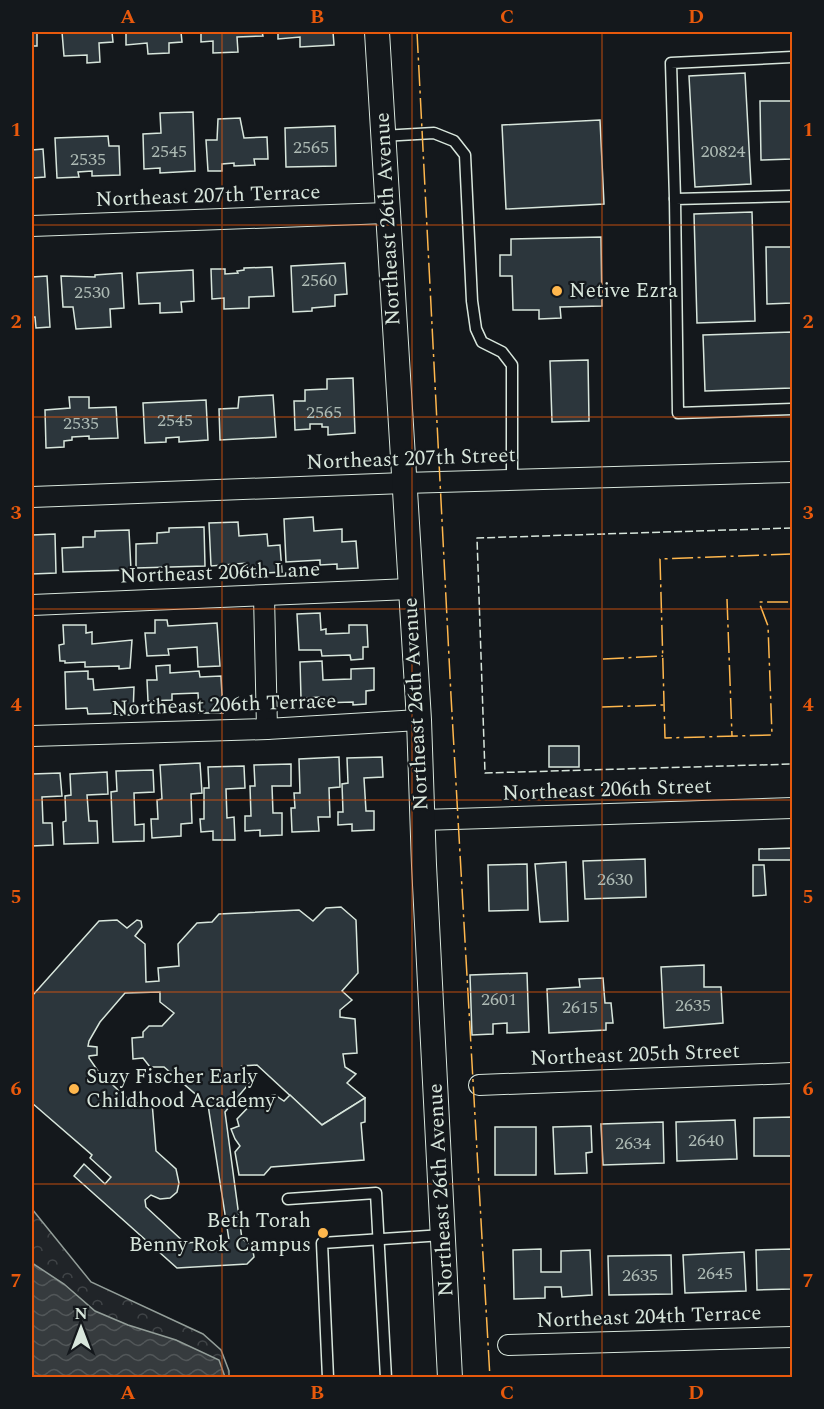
<svg xmlns="http://www.w3.org/2000/svg" width="824" height="1409" viewBox="0 0 824 1409" font-family="Spectral,serif">
<style>
.forest{fill:url(#forest-crowns);stroke:#939e99;stroke-width:1.5}
.water{fill:url(#water-waves);stroke:#939e99;stroke-width:1.5}
.building{fill:#2c363c;stroke:#d8e6dc;stroke-width:1.5;fill-rule:evenodd}
.lines{fill:none;stroke-linecap:round;stroke-linejoin:round}
.service-casing{stroke:#d8e6dc;stroke-width:13}
.minor-casing{stroke:#d8e6dc;stroke-width:22}
.tertiary-casing{stroke:#d8e6dc;stroke-width:26}
.service{stroke:#14181c;stroke-width:10}
.minor{stroke:#14181c;stroke-width:20}
.tertiary{stroke:#14181c;stroke-width:24}
.fence{stroke:#d8e6dc;stroke-width:1.5;stroke-dasharray:8 3;stroke-linecap:butt}
.power{stroke:#ffb74d;stroke-width:1.5;stroke-dasharray:21 4.5 3 4.5;stroke-linecap:butt}
.grid{fill:none;stroke:#e8590c;stroke-width:1.5;stroke-opacity:0.55}
.poi-dot{fill:#ffb74d;stroke:#14181c;stroke-width:2}
.labels{text-anchor:middle;dominant-baseline:central;stroke-width:4.5;stroke-linejoin:round;paint-order:stroke}
.number-label{font-size:18px;fill:#adbab4}
.street-label{font-size:21px;fill:#d8e6dc;stroke:#14181c}
.poi-label{font-size:21px;fill:#d8e6dc;stroke:#14181c;text-anchor:start}
.neatline{fill:none;stroke:#e8590c;stroke-width:2}
.grid-label{font-size:20px;text-anchor:middle;font-weight:bold;fill:#e8590c}
</style>
<defs>
<pattern id="forest-crowns" width="20" height="18" patternUnits="userSpaceOnUse" patternTransform="scale(1.5)"><rect width="20" height="18" fill="#202428"/><path d="M2 6a3 3 0 1 1 6 0M12 15a3 3 0 1 1 6 0" fill="none" stroke="#404447"/></pattern>
<pattern id="water-waves" width="16" height="10" patternUnits="userSpaceOnUse" patternTransform="scale(1.5)"><rect width="16" height="10" fill="#363b3e"/><path d="M0 5q4-4 8 0t8 0" fill="none" stroke="#525759"/></pattern>
</defs>
<rect width="100%" height="100%" fill="#14181c"/>
<polygon class="forest" points="32,1209 91,1282 203,1334 221,1350 229,1371 229,1377 32,1377"/>
<polygon class="water" points="32,1263 64,1284 95,1311 128,1325 176,1340 219,1360 225,1377 32,1377"/>
<g class="building">
<rect x="32" y="32" width="5" height="14"/>
<polygon points="62,32 112,32 113,42 99,43 100,62 87,63 87,55 64,56"/>
<polygon points="126,32 181,32 182,42 169,43 169,53 148,54 147,43 126,45"/>
<polygon points="201,32 262,32 263,36 237,37 238,52 213,53 213,41 201,42"/>
<polygon points="278,32 333,32 334,45 300,47 300,37 278,39"/>
<polygon points="745,73 751,184 695,187 689,76"/>
<polygon points="760,101 792,101 792,159 761,160"/>
<polygon points="193,112 195,171 160,173 160,168 144,169 143,134 161,133 160,113"/>
<polygon points="240,118 244,138 267,137 268,159 254,159 255,165 234,166 234,163 222,164 222,171 208,171 206,140 217,140 218,119"/>
<polygon points="600,120 604,204 506,209 502,125"/>
<polygon points="335,126 336,166 286,167 285,128"/>
<polygon points="108,136 109,146 119,146 120,175 92,176 92,171 78,172 79,177 57,178 55,138"/>
<polygon points="43,149 45,177 32,178 32,150"/>
<polygon points="752,212 755,321 697,323 694,214"/>
<polygon points="601,237 602,306 560,307 561,318 539,319 539,310 513,310 512,276 500,276 500,255 511,255 511,239"/>
<polygon points="766,247 792,247 792,303 767,304"/>
<polygon points="345,263 347,294 335,295 335,306 312,308 312,311 293,312 291,266"/>
<polygon points="272,267 274,296 249,297 249,308 224,309 224,298 212,299 211,269 225,269 225,274 238,273 237,271 244,270 244,268"/>
<polygon points="193,270 194,301 181,302 182,312 160,313 160,303 139,304 137,273"/>
<polygon points="122,273 124,308 110,309 111,327 76,329 73,307 63,307 61,276 95,277 95,275"/>
<polygon points="47,276 50,327 36,328 35,317 32,317 32,277"/>
<polygon points="792,332 792,388 705,391 703,335"/>
<polygon points="588,360 589,421 552,422 550,361"/>
<polygon points="353,378 355,433 328,435 328,427 322,427 322,424 310,424 310,429 295,430 294,401 305,401 305,390 327,389 327,379"/>
<polygon points="273,395 276,437 220,440 219,409 238,408 239,397"/>
<polygon points="69,397 89,397 89,408 116,407 118,438 89,439 89,436 72,437 72,440 64,441 64,447 46,448 45,410 70,408"/>
<polygon points="206,400 208,440 179,442 179,437 166,438 166,442 145,443 143,403"/>
<polygon points="313,517 314,531 342,529 342,542 356,541 358,568 337,569 337,564 320,565 320,560 286,562 284,519"/>
<polygon points="238,522 239,536 267,534 268,546 280,545 282,572 248,574 247,563 211,566 209,523"/>
<polygon points="204,527 205,566 136,568 136,544 157,543 157,533 169,532 169,528"/>
<polygon points="129,530 131,570 63,572 62,548 83,547 83,537 95,537 95,531"/>
<polygon points="55,534 56,573 32,574 32,535"/>
<polygon points="320,613 321,630 326,629 326,634 349,633 349,625 367,625 368,647 363,647 363,659 351,660 350,655 322,656 321,650 299,650 297,614"/>
<polygon points="155,620 167,620 168,626 217,623 220,666 198,667 197,647 168,649 169,655 147,656 145,633 155,633"/>
<polygon points="63,625 86,625 86,633 92,632 92,644 132,640 130,668 119,669 119,666 85,667 85,662 65,663 65,661 60,661 59,645 64,644"/>
<polygon points="322,661 323,680 351,679 351,669 374,668 374,690 366,691 366,704 353,705 353,702 322,703 322,697 301,698 300,662"/>
<polygon points="170,665 170,673 199,671 200,677 221,676 223,713 199,713 198,693 172,694 172,700 148,701 147,680 157,680 156,666"/>
<polygon points="88,671 88,679 93,679 94,690 134,687 133,715 120,715 120,713 88,714 87,708 66,709 65,672"/>
<rect x="549" y="746" width="30" height="21"/>
<polygon points="339,757 340,787 329,788 330,817 318,817 319,831 292,832 291,808 295,808 294,793 300,793 299,759"/>
<polygon points="382,757 383,777 364,778 366,811 374,811 374,830 352,831 352,824 338,825 338,812 343,812 342,784 348,783 347,758"/>
<polygon points="200,763 202,793 191,794 192,823 181,824 181,836 152,838 151,819 158,819 157,800 162,799 160,765"/>
<polygon points="291,764 291,786 272,786 273,813 282,813 282,835 260,836 260,830 245,831 245,816 251,816 250,786 255,786 254,765"/>
<polygon points="244,766 245,788 226,789 227,818 234,817 235,840 213,840 213,831 201,832 200,819 204,819 204,788 209,788 208,767"/>
<polygon points="153,770 154,792 134,793 135,825 144,824 144,841 113,842 111,792 117,791 116,771"/>
<polygon points="107,772 108,794 87,795 89,821 97,821 98,843 64,844 63,822 66,821 65,796 71,795 70,774"/>
<polygon points="60,773 62,796 42,797 43,823 52,823 53,845 32,846 32,774"/>
<polygon points="792,848 792,860 759,860 759,849"/>
<polygon points="645,859 646,897 585,899 583,861"/>
<polygon points="566,862 568,921 540,922 535,864"/>
<polygon points="527,864 528,910 489,911 488,865"/>
<polygon points="753,865 764,865 766,895 753,896"/>
<path d="M341,907L356,920L358,973L342,991L352,1000L340,1010V1017L355,1019L357,1053L343,1054L345,1067L356,1074L347,1083L365,1098L322,1125L257,1065L242,1066L253,1079L225,1112L242,1239L252,1245L254,1257L247,1264L177,1268L74,1176L84,1164L105,1184L111,1177L90,1158L92,1155L32,1103V996L99,921L117,920L127,928L137,920L141,921L142,927L135,936L145,944L146,982L159,981L158,968L179,966L178,944L197,923L212,922L219,914L299,910L313,921L326,908ZM160,992V1002L174,1013L162,1026H149L143,1032V1037L132,1038L133,1059L143,1058L150,1067H164L208,1105L229,1240L185,1243L146,1207L145,1200L151,1195L160,1199L170,1198L177,1192L179,1183L176,1169L156,1151L152,1102L132,1103L98,1071L89,1058V1056L97,1055V1047L88,1046L89,1041L100,1022L125,993Z"/>
<polygon points="704,965 704,987 721,987 723,1023 664,1028 661,967"/>
<polygon points="527,973 529,1032 507,1033 507,1023 493,1024 493,1034 472,1035 470,975"/>
<polygon points="603,978 605,1003 611,1003 613,1023 606,1023 606,1030 549,1033 547,989 580,987 579,979"/>
<polygon points="275,1095 284,1101 290,1095 322,1125 365,1098 365,1122 361,1123 364,1160 271,1167 264,1175 239,1175 235,1152 240,1146 235,1139 231,1129 239,1126 237,1119 257,1098"/>
<polygon points="792,1117 792,1156 754,1156 754,1118"/>
<polygon points="735,1120 737,1159 677,1161 676,1122"/>
<polygon points="663,1122 664,1163 603,1165 601,1124"/>
<polygon points="591,1126 592,1152 586,1153 587,1173 555,1174 553,1127"/>
<rect x="495" y="1127" width="41" height="48"/>
<polygon points="541,1249 541,1272 561,1272 561,1251 590,1250 592,1295 562,1297 561,1287 545,1287 545,1298 514,1299 513,1250"/>
<polygon points="792,1249 792,1289 757,1290 756,1250"/>
<polygon points="744,1252 746,1291 685,1293 683,1255"/>
<polygon points="671,1255 672,1294 609,1295 608,1256"/>
</g>
<g class="lines">
<g class="service-casing">
<g id="service">
<polyline points="382,136 434,133 454,141 465,155 472,301 476,329 482,342 502,352 512,365 512,480"/>
<polyline points="792,196 675,199 678,413 792,409"/>
<polyline points="675,199 671,63 792,57"/>
<polyline points="288,1199 376,1193 386,1378"/>
<polyline points="328,1378 322,1243 443,1235"/>
</g>
</g>
<g class="minor-casing">
<g id="minor">
<polyline points="32,226 387,213"/>
<polyline points="32,497 404,483 792,472"/>
<polyline points="264,596 267,729"/>
<polyline points="32,605 410,589"/>
<polyline points="32,736 267,729 419,720"/>
<polyline points="423,820 792,808"/>
<polyline points="479,1085 792,1073"/>
<polyline points="508,1345 792,1337"/>
</g>
</g>
<g class="tertiary-casing">
<polyline id="tertiary" points="377,32 419,720 424,865 450,1378"/>
</g>
<use href="#service" class="service"/>
<use href="#minor" class="minor"/>
<use href="#tertiary" class="tertiary"/>
<polyline class="fence" points="792,528 477,538 485,773 792,764"/>
<g class="power">
<polyline points="417,32 451,696 490,1378"/>
<polyline points="792,554 660,559 665,738 772,735 768,626 759,602 792,602"/>
<polyline points="727,599 732,736"/>
<polyline points="603,659 663,656"/>
<polyline points="602,707 664,705"/>
</g>
</g>
<path class="grid" d="M222,32V1378M412,32V1378M602,32V1378M32,225H792M32,417H792M32,609H792M32,800H792M32,992H792M32,1184H792"/>
<g class="poi-dot">
<circle cx="557" cy="291" r="6"/>
<circle cx="74" cy="1089" r="6"/>
<circle cx="323" cy="1233" r="6"/>
</g>
<g class="labels">
<g class="number-label">
<text x="311" y="147">2565</text>
<text x="169" y="151">2545</text>
<text x="723" y="151">20824</text>
<text x="88" y="159">2535</text>
<text x="319" y="280">2560</text>
<text x="92" y="292">2530</text>
<text x="324" y="412">2565</text>
<text x="175" y="420">2545</text>
<text x="81" y="423">2535</text>
<text x="615" y="879">2630</text>
<text x="499" y="999">2601</text>
<text x="693" y="1005">2635</text>
<text x="580" y="1007">2615</text>
<text x="706" y="1140">2640</text>
<text x="633" y="1143">2634</text>
<text x="715" y="1273">2645</text>
<text x="640" y="1275">2635</text>
</g>
<g class="street-label">
<text transform="translate(208 196) rotate(-2)">Northeast 207th Terrace</text>
<text transform="translate(388 219) rotate(-93)">Northeast 26th Avenue</text>
<text transform="translate(411 459) rotate(-2)">Northeast 207th Street</text>
<text transform="translate(220 573) rotate(-2)">Northeast 206th Lane</text>
<text transform="translate(416 704) rotate(-93)">Northeast 26th Avenue</text>
<text transform="translate(224 705) rotate(-2)">Northeast 206th Terrace</text>
<text transform="translate(607 790) rotate(-2)">Northeast 206th Street</text>
<text transform="translate(635 1055) rotate(-2)">Northeast 205th Street</text>
<text transform="translate(441 1190) rotate(-93)">Northeast 26th Avenue</text>
<text transform="translate(649 1317) rotate(-2)">Northeast 204th Terrace</text>
</g>
<g class="poi-label">
<text x="569" y="291">Netive Ezra</text>
<text x="86" y="1077">Suzy Fischer Early<tspan x="86" dy="24">Childhood Academy</tspan></text>
<text x="311" y="1221" text-anchor="end">Beth Torah<tspan x="311" dy="24">Benny Rok Campus</tspan></text>
</g>
</g>
<rect width="824" height="1409" fill="none" stroke="#14181c" stroke-width="66"/>
<g transform="translate(81 1328)" stroke="#14181c" stroke-width="4.5" paint-order="stroke">
<path d="M0-4.5L10 22L0 15L-10 22Z" fill="#d8e6dc"/>
<text y="-9" font-size="16" font-weight="bold" text-anchor="middle" fill="#d8e6dc">N</text>
</g>
<rect x="33" y="33" width="758" height="1343" class="neatline"/>
<g class="grid-label">
<text x="128" y="23">A</text>
<text x="317" y="23">B</text>
<text x="507" y="23">C</text>
<text x="696" y="23">D</text>
<text x="16" y="136">1</text>
<text x="808" y="136">1</text>
<text x="16" y="328">2</text>
<text x="808" y="328">2</text>
<text x="16" y="519">3</text>
<text x="808" y="519">3</text>
<text x="16" y="711">4</text>
<text x="808" y="711">4</text>
<text x="16" y="903">5</text>
<text x="808" y="903">5</text>
<text x="16" y="1095">6</text>
<text x="808" y="1095">6</text>
<text x="16" y="1287">7</text>
<text x="808" y="1287">7</text>
<text x="128" y="1399">A</text>
<text x="317" y="1399">B</text>
<text x="507" y="1399">C</text>
<text x="696" y="1399">D</text>
</g>
</svg>
